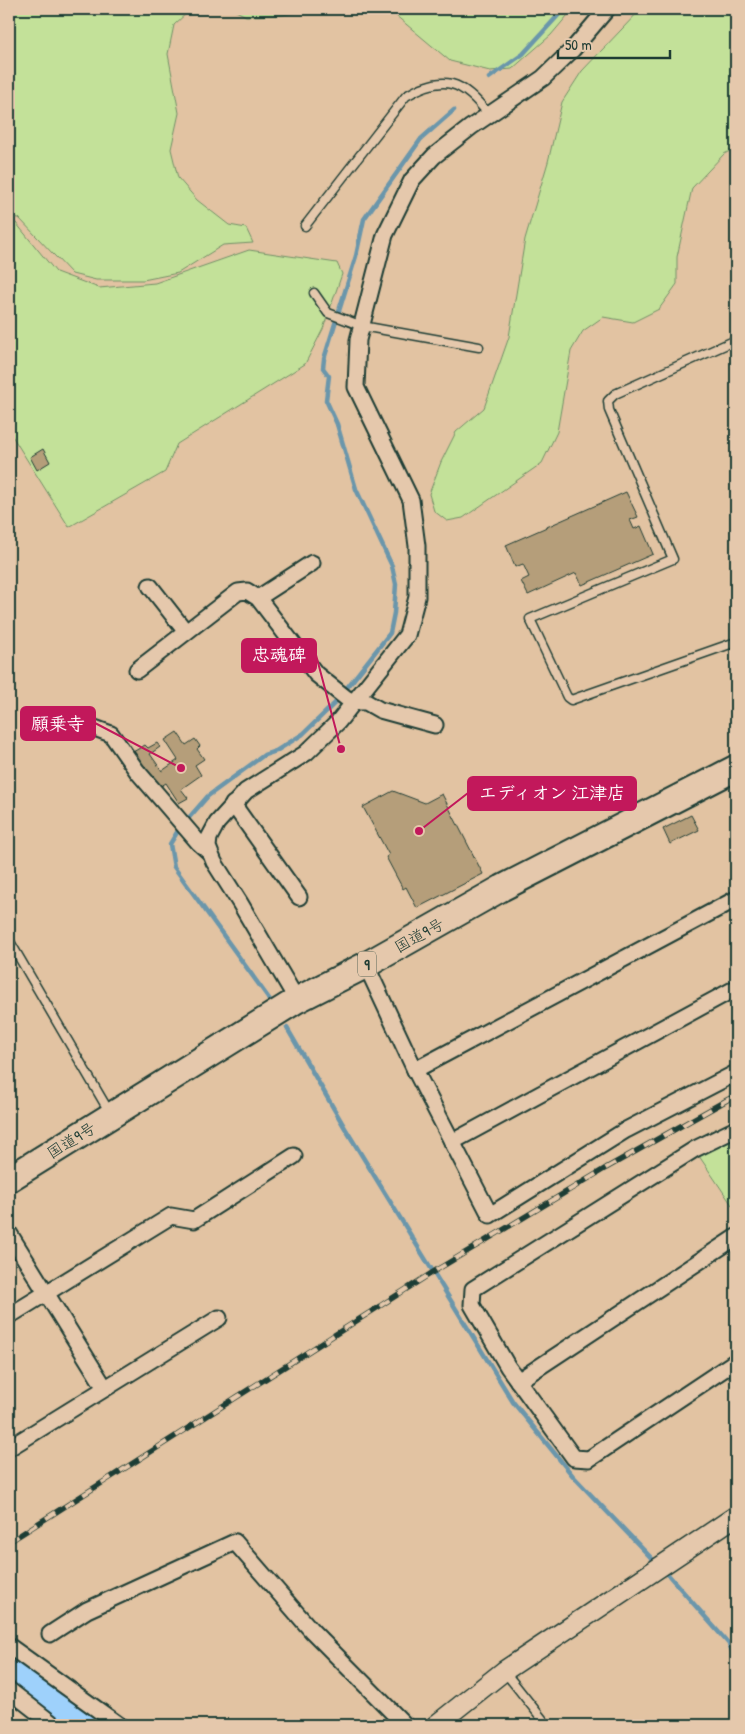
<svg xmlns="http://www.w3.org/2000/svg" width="745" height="1734" viewBox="0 0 745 1734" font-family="'Patrick Hand','Klee One',sans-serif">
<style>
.green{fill:#c3e199;stroke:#718f66}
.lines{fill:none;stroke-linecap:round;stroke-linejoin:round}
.stream{stroke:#6b96ab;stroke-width:4.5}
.river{stroke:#9ed1fb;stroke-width:26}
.building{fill:#b59e7a;stroke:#1f3d34}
.service-casing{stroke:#1f3d34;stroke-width:11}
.minor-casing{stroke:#1f3d34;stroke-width:19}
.tertiary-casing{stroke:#1f3d34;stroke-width:22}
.trunk-casing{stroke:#1f3d34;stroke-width:29}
.service{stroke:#e5c8ac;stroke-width:8}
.minor{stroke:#e5c8ac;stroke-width:15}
.tertiary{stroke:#e5c8ac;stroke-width:19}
.trunk{stroke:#e5c8ac;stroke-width:25}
.rail-casing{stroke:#1f3d34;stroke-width:5.5}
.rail{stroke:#e5c8ac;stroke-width:4;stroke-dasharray:11;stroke-linecap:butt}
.labels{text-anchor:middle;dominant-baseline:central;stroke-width:4;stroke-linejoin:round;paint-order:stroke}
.shield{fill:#e5c8ac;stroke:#5a6758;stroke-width:1}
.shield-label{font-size:15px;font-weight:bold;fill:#1f3d34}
.street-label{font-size:16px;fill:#1f3d34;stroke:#e5c8ac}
.leader{fill:none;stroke:#c2185b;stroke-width:2}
.callout-dot{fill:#c2185b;stroke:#e5c8ac;stroke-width:2}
.callout{fill:#c2185b;stroke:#c2185b;stroke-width:2}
.callout-label{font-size:18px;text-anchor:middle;font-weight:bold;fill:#fff}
</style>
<rect width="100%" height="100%" fill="#e2c3a2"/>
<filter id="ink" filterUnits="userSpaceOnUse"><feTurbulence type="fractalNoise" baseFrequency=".02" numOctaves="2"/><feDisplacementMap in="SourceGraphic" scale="10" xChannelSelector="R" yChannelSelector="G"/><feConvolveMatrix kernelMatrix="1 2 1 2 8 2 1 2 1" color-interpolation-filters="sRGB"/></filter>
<g filter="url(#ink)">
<g class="green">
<polygon points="9,9 191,9 174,25 168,54 179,113 171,149 178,178 197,200 229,225 246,228 253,243 223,245 178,273 143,280 96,280 72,274 19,218 9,217"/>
<polygon points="232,9 319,9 282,15 246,16"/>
<polygon points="388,9 573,9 551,35 512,69 490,71 450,61"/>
<polygon points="641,9 736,9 736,148 724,154 692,188 677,257 677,284 659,309 633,322 603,317 583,331 571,351 557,432 542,463 463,518 447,521 434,511 429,494 441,462 456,432 484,408 509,337 525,239 548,162 562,102 582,71"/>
<polygon points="9,223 16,223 56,272 99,288 155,283 249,250 337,263 342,274 323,329 305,364 177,444 165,472 69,527 9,431"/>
<polygon points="736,1136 736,1211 699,1156"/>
</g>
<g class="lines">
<g class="stream">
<polyline points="489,78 523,54 564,9"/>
<polyline points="270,1000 174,867 170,844 179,829 208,796 264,755 276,751 303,734 335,703 390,633 394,613 396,584 392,566 356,489 337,424 326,400 329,376 323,368 324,359 356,256 364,219 421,139 454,110"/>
<polyline points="287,1028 345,1128 513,1402 573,1476 657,1564"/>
<polyline points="664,1570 729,1644 736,1659"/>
</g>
<polyline class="river" points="9,1666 91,1725"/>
</g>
<g class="building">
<polygon points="43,449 50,462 37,470 30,457"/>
<polygon points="626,492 638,517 630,520 634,529 641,526 653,554 582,585 576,573 528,595 521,581 529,577 523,564 515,567 506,545"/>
<polygon points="177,732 186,745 195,739 200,746 197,749 204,759 195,765 201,775 181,789 188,798 179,803 166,783 158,788 133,752 145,745 148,748 157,743 160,747 150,754 162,771 178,760 165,740"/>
<polygon points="393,791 425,803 442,794 483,874 417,908 406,887 403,889 386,857 389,855 363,807"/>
<polygon points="691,815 699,830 670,844 663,829"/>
</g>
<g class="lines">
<g class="service-casing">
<g id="service">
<path d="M305,226L406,96C444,73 463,81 489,115"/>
<polyline points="314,293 328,313 362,326 479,347"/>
<polyline points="736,340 615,394 608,401 609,410 673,559 530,619 567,697 571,700 736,642"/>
<polyline points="9,940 110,1113"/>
<polyline points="504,1671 547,1725"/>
</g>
</g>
<g class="minor-casing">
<g id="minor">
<polyline points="150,586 186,632"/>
<polyline points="258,598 312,563"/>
<polyline points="137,670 238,592 247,591 258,598 316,674 346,698 353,702 366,702 380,710 435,725"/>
<polyline points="81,723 111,734 137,771 199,843 209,852"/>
<polyline points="233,804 299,897"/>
<polyline points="366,965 415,1070 490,1215 626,1130 736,1073"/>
<polyline points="297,1000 240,903 214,862 208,847 209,838 217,823 246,791 306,753 338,722 407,635 417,597 417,546 411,500 356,387 358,340 385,235 412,180 434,156 471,127 543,78 573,49 607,9"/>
<polyline points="415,1070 736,899"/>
<polyline points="736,1129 695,1149 473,1289 472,1305 508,1367 574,1458 589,1459 736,1361"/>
<polyline points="452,1142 736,988"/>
<polyline points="9,1233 105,1388"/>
<polyline points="9,1316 171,1216 194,1220 294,1156"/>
<polyline points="518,1381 736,1237"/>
<polyline points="9,1448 219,1318"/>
<polyline points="50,1634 87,1610 235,1542 312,1631 405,1725"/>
<polyline points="9,1646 119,1725"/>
<polyline points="9,1690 54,1725"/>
</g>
</g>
<g class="tertiary-casing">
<polyline id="tertiary" points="436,1725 504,1671 736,1516"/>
</g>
<g class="trunk-casing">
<polyline id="trunk" points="9,1179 297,1000 366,965 502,888 736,768"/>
</g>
<use href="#service" class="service"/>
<use href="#minor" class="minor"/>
<use href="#tertiary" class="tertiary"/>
<use href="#trunk" class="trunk"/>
<g class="rail-casing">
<polyline id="rail" points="9,1542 438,1269 606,1168 736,1095"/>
</g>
<use href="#rail" class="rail"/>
</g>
</g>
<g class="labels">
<rect class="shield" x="358" y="951.5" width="18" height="25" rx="4"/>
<g class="shield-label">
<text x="367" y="964">9</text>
</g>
<g class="street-label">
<text transform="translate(419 935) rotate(-29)">国道9号</text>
<text transform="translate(71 1140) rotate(-32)">国道9号</text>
</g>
</g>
<path class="leader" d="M341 749L316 655M181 768L95 723M419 831L468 793"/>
<g class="callout-dot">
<circle cx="341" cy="749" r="5"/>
<circle cx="181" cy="768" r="5"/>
<circle cx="419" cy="831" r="5"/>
</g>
<g class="callout">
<rect x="242" y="639" width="74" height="33" rx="5"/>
<rect x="21" y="707" width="74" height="33" rx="5"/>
<rect x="468" y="777" width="168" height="33" rx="5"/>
</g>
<g class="callout-label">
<text x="279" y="661">忠魂碑</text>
<text x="58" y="730">願乗寺</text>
<text x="552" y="799">エディオン 江津店</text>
</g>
<rect width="745" height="1734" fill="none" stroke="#e5c8ac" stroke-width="30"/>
<rect x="15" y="15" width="715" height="1704" fill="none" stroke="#1f3d34" stroke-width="2" filter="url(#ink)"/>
<path d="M558 50v8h112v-8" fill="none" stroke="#1f3d34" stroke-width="2.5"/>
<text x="565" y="50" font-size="15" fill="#1f3d34" stroke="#e5c8ac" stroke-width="4" paint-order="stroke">50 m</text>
</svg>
